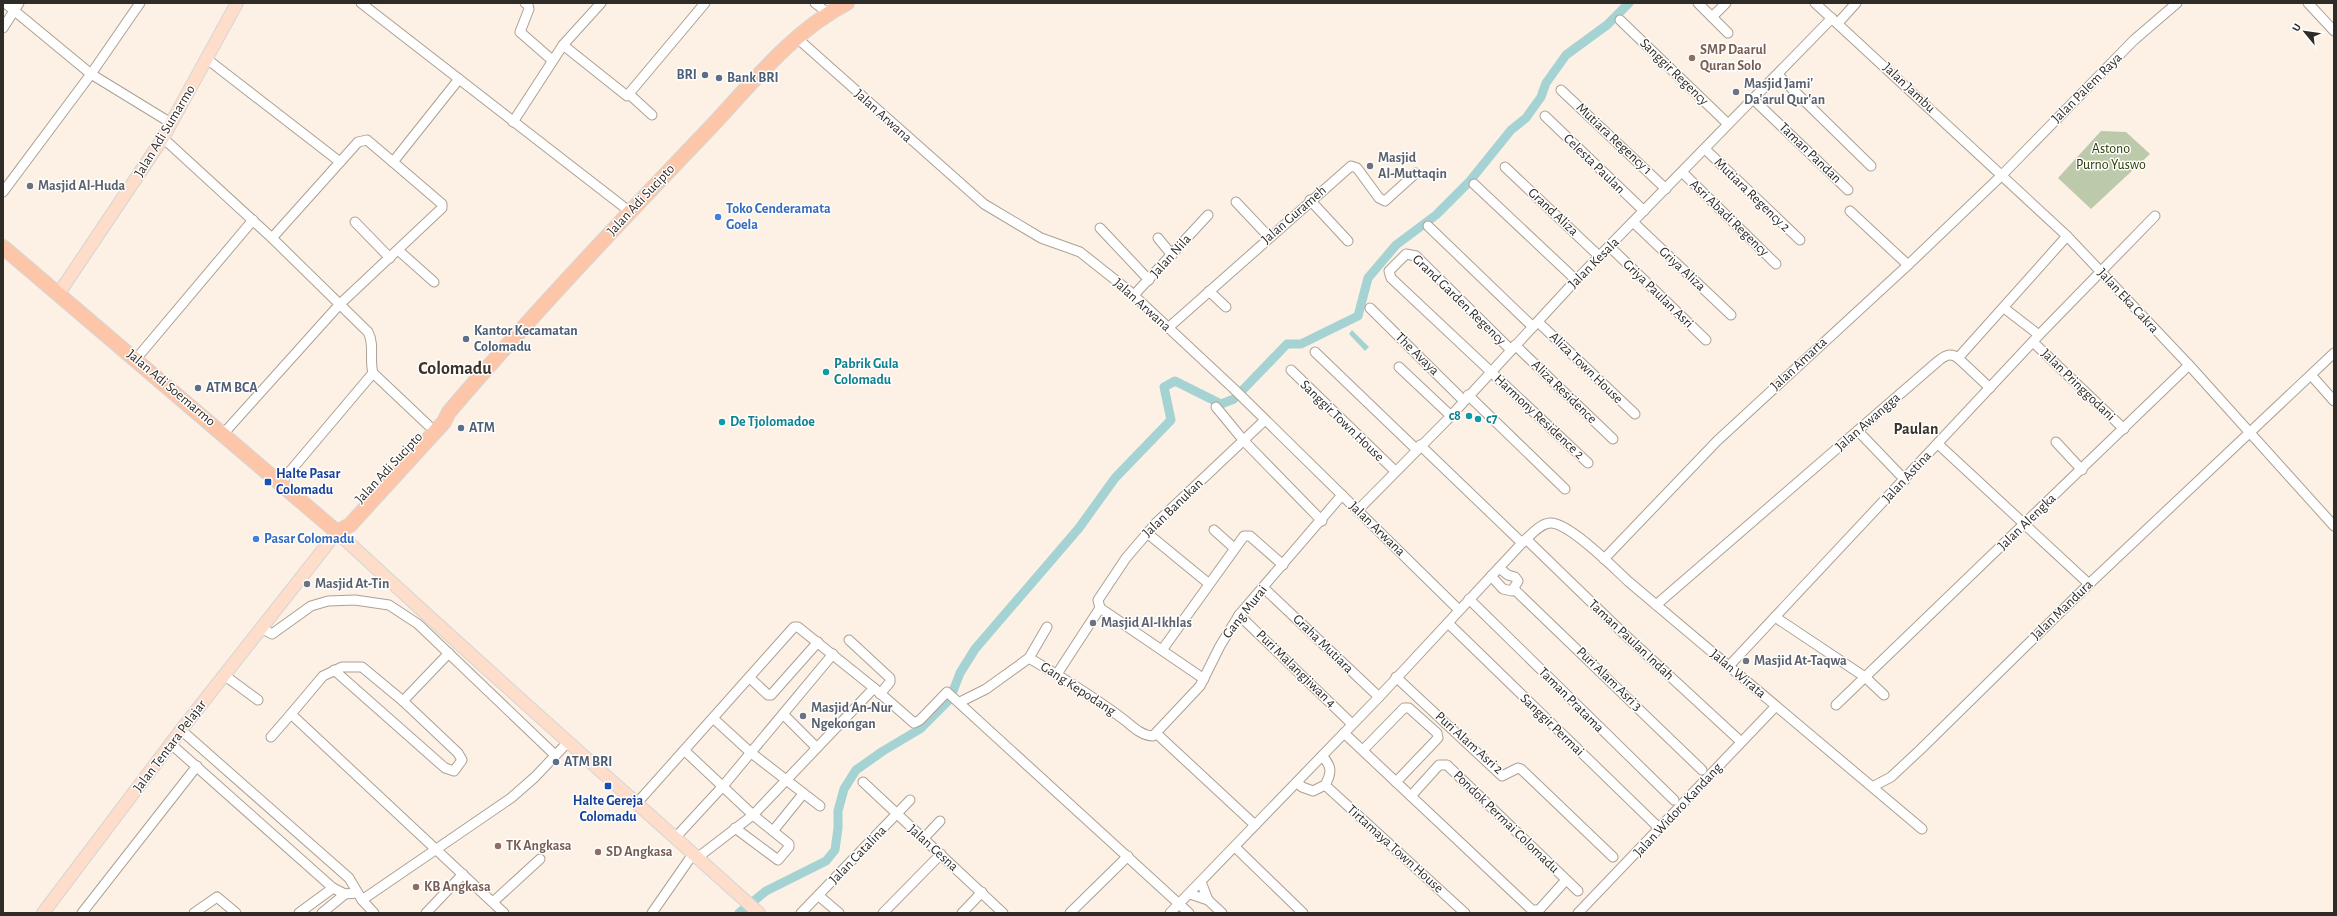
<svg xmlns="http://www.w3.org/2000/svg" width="2337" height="916" viewBox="0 0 2337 916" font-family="'Alegreya Sans',sans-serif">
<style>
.green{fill:#bdc9ab}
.water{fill:#a5d2d3}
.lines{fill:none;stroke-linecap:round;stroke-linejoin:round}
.canal{stroke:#a5d2d3;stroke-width:9}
.minor-casing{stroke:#aba194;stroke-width:11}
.major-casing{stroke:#d5d5d4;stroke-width:14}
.highway-casing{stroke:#d5d5d4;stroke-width:16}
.minor{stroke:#fff;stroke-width:9}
.major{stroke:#feddcb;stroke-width:12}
.highway{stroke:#fdc6a9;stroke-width:14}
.education-dot{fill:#8d6e63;stroke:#fff;stroke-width:1.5}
.service-dot{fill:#5c6f8a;stroke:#fff;stroke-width:1.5}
.worship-dot{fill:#6b7280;stroke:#fff;stroke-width:1.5}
.shop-dot{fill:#3f7fe0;stroke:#fff;stroke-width:1.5}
.culture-dot{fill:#0f9aa8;stroke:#fff;stroke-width:1.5}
.transit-dot{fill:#1a4fb4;stroke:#fff;stroke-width:1.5}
.labels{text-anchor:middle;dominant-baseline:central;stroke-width:3;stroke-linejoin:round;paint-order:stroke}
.education-label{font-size:14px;font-weight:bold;fill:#785e54;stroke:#fff;text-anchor:start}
.street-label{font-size:14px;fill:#2f2b26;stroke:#fff}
.service-label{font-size:14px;font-weight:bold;fill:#4e5e75;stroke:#fff;text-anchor:start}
.worship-label{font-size:14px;font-weight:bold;fill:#5b616d;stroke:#fff;text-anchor:start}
.park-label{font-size:14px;fill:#293a05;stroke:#fff}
.shop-label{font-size:14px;font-weight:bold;fill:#366cbe;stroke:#fff;text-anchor:start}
.culture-label{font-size:14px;font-weight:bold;fill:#0d838f;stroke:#fff;text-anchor:start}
.transit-label{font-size:14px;font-weight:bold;fill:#164399;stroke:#fff;text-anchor:start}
.quarter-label{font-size:16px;font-weight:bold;fill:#3b3328;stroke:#fff}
.district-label{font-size:18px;font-weight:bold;fill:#3b3328;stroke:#fff}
</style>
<rect width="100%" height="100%" fill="#fcf1e4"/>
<polygon class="green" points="2101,131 2126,132 2150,154 2091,209 2058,178"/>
<polygon class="water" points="1352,330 1369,347 1365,351 1349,334"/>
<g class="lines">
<polyline class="canal" points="739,913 766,891 826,861 835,850 838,828 838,811 844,789 856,770 883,751 920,729 950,699 960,673 975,649 1079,528 1115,478 1171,420 1164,387 1175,381 1221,404 1234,399 1287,344 1301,344 1358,316 1368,278 1396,245 1436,215 1469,182 1511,130 1526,118 1541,97 1546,83 1566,55 1607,25 1629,3"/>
<g class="minor-casing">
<g id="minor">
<polyline points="5,3 91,74 171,123"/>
<polyline points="361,3 629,211"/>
<polyline points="525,3 528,5 529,9 520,32 552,60"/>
<polyline points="815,3 828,13"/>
<polyline points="1698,3 1728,33"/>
<polyline points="1815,3 2067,236 2189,365 2334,526"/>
<polyline points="2308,3 2334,31"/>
<polyline points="1712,17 1726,3"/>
<polyline points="1620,20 1728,124"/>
<polyline points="1838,23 1856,3"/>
<polyline points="3,28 19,3"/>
<polyline points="797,38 984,204 1041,238 1080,252 1128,290 1233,388 1459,610"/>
<polyline points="563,45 627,96 705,3"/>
<polyline points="207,59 340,162"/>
<polyline points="1778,75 1871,166"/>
<polyline points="1561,90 1666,189"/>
<polyline points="629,94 652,115"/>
<polyline points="1753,99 1848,190"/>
<polyline points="1545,116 1644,211"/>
<polyline points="513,122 563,45 601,3"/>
<path d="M163,138L272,238L368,332C375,345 369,360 373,373L428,425"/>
<polyline points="1705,149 1800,240"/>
<polyline points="1505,167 1600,257"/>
<polyline points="1682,172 1776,264"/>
<polyline points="1474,184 1576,280"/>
<polyline points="3,192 91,74 140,3"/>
<polyline points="1310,200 1348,241"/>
<polyline points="1236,202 1269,237"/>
<polyline points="1850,211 1908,265"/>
<polyline points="355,222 390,258"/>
<polyline points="1633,222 1731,315"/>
<polyline points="1428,226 1533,327"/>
<polyline points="1100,228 1149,280"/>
<polyline points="272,238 358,142 367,140 393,162"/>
<polyline points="1158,238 1172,255"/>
<polyline points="1610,247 1706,340"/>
<polyline points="398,250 434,282"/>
<polyline points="1209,291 1226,307"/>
<polyline points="1134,295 1208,215"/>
<polyline points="1370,308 1463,400"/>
<polyline points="2004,308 2039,335"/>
<polyline points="1538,322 1635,414"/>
<polyline points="1168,328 1351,166 1357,168 1379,198 1385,201 1416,173"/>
<polyline points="2033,342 2124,429"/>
<polyline points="1515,345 1613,439"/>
<polyline points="1511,350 1416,256 1406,254 1389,271 1391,278 1588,463"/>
<polyline points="1315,352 1416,449"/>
<polyline points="1958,358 1990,388"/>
<polyline points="136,359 253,220"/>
<polyline points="1399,367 1450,415"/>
<polyline points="1291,370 1395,471"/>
<polyline points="2311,375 2334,401"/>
<polyline points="1468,395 1565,489"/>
<polyline points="1216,407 1244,441 1322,521"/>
<polyline points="1858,431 1905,480"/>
<polyline points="224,433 339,305 442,208 442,204 393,162 459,79"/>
<polyline points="2056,442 2082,470"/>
<polyline points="1938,444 2089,584"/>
<polyline points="1420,445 1522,543"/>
<polyline points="281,482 373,373"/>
<polyline points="1358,510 1447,420 1576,280 1832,18"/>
<polyline points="1214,530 1234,548"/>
<polyline points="1147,533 1208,583"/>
<polyline points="1526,539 1622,632 1738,739"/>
<polyline points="1604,559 1717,441 1908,265 2001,176 2134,40 2177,3"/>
<polyline points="1491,576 1503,589 1512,591 1518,581 1515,577 1508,575 1499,568"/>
<polyline points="1514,589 1702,770"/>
<polyline points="1267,591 1379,697"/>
<polyline points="1469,599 1674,800"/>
<path d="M1656,605L1937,362C1944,356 1950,352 1958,358L2067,236"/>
<polyline points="1100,608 1098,600 1126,558 1156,523 1265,420"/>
<polyline points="1100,608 1204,679"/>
<polyline points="1239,615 1352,724"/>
<polyline points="1775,617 1865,677 1884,695"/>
<polyline points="1448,623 1657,826"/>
<path d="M1047,627L1029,658C1063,678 1096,698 1127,722C1134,728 1143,736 1153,736L1200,686L1220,646L1239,615L1342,495"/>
<polyline points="261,628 272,634 311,606 328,601 355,600 389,605 418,624 555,755"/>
<polyline points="849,640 890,678 890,682 880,694"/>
<polyline points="1162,650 1244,536 1250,536 1283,565"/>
<polyline points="1729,666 2039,335 2155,216"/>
<polyline points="334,670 445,768 454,771 462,760 458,753 403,701 362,667 342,667 323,676 291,714 504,913"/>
<polyline points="1057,674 1100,608"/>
<polyline points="224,675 258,700"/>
<polyline points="1396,677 1502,776 1518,768 1521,769 1613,857"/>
<polyline points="750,678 768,695 771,695 818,642"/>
<polyline points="403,701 449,653"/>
<polyline points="960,702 986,689 1029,658"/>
<polyline points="1836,705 2189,365"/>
<polyline points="783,714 816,747"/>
<polyline points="714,719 750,752 820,806"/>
<polyline points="181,730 349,878 362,900 374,913"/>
<polyline points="1344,733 1532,910 1539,910 1566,880"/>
<polyline points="1157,734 1255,825"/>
<polyline points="271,737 291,714"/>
<polyline points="171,744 333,888 345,894 357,893"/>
<polyline points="1363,750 1404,708 1409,708 1437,733 1438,738 1396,782"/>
<polyline points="685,751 753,815 789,844 789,847 778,860 735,828"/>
<polyline points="863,782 1003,913"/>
<path d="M1297,782L1302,787L1313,791L1325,785C1332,773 1332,766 1322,756"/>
<polyline points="1325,785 1465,913"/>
<polyline points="1874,786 1891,777 1921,749 2089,584 2334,353"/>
<polyline points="1411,796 1439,765 1447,765 1578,891"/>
<polyline points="637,803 794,627 798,627 874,688"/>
<polyline points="773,831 803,794"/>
<polyline points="675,838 723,786 833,654"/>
<polyline points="923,839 940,821"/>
<polyline points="1235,847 1303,913"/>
<polyline points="697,858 753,815 874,688 914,723 920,720 947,692 1189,913"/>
<polyline points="1190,894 1208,900 1201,882"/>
<polyline points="819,896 839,913"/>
<polyline points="362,900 511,798 535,777 568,742"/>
<polyline points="1208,900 1222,913"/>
<polyline points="493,902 540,859"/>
<polyline points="82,913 197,766"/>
<polyline points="194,913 217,897 236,913"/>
<polyline points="299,913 333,888"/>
<polyline points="322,913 345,894"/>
<polyline points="426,913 463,874"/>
<polyline points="652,913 693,854"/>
<polyline points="801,913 910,800"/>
<polyline points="883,913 941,854"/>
<polyline points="962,913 982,892"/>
<polyline points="1070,913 1128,856"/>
<path d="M1170,913L1379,697L1522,543C1530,536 1539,524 1550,523C1569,522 1615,569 1629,582L1922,829"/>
<polyline points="1578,913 1776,706"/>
</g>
</g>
<g class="major-casing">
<g id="major">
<polyline points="59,293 163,138 237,3"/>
<path d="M43,913L181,730L337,532C476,661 618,786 759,913"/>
</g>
</g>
<g class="highway-casing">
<g id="highway">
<polyline points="3,247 337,532"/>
<path d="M337,532L350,525L444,422L449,412C532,315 619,223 707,131C750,86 791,32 847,3"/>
</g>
</g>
<use href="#minor" class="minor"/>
<use href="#major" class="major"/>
<use href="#highway" class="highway"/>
</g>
<g class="education-dot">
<circle cx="1692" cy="58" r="4"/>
<circle cx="498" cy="846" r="4"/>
<circle cx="598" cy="852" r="4"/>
<circle cx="416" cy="887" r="4"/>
</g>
<g class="service-dot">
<circle cx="705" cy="75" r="4"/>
<circle cx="719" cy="78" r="4"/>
<circle cx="466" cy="339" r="4"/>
<circle cx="198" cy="388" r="4"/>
<circle cx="461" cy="428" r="4"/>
<circle cx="556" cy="762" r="4"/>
</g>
<g class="worship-dot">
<circle cx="1736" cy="92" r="4"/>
<circle cx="1370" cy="166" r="4"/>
<circle cx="30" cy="186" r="4"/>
<circle cx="307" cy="584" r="4"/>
<circle cx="1093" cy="623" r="4"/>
<circle cx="1746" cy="661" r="4"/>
<circle cx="803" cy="716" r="4"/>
</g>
<g class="shop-dot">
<circle cx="718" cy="217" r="4"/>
<circle cx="256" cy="539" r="4"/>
</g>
<g class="culture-dot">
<circle cx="826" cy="372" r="4"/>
<circle cx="1469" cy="416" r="4"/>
<circle cx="1478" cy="419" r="4"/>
<circle cx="722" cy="422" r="4"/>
</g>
<g class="transit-dot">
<rect x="264" y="478" width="8" height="8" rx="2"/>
<rect x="604" y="782" width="8" height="8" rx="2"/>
</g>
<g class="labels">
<g class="education-label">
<text x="1700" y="50">SMP Daarul<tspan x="1700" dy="16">Quran Solo</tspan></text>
<text x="506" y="846">TK Angkasa</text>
<text x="606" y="852">SD Angkasa</text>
<text x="424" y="887">KB Angkasa</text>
</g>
<g class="street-label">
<text transform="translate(1674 72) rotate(44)">Sanggir Regency</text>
<text transform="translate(1909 88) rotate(43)">Jalan Jambu</text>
<text transform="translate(2087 88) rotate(-45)">Jalan Palem Raya</text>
<text transform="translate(883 116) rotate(42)">Jalan Arwana</text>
<text transform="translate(165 131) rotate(-59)">Jalan Adi Sumarmo</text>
<text transform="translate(1614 139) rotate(43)">Mutiara Regency 1</text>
<text transform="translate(1810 153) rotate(44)">Taman Pandan</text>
<text transform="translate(1594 164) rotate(44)">Celesta Paulan</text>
<text transform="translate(1752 195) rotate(44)">Mutiara Regency 2</text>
<text transform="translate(641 200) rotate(-47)">Jalan Adi Sucipto</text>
<text transform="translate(1553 212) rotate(43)">Grand Aliza</text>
<text transform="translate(1294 215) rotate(-41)">Jalan Gurameh</text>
<text transform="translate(1729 218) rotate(44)">Asri Abadi Regency</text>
<text transform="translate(1171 256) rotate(-48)">Jalan Nila</text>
<text transform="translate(1594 263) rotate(-45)">Jalan Kesala</text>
<text transform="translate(1682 269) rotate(43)">Griya Aliza</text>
<text transform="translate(1658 294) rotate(44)">Griya Paulan Asri</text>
<text transform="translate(1459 300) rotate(44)">Grand Garden Regency</text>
<text transform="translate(2128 301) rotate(47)">Jalan Eka Cakra</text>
<text transform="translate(1142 305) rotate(42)">Jalan Arwana</text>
<text transform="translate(1417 354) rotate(44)">The Avaya</text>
<text transform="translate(1799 364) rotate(-43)">Jalan Amarta</text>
<text transform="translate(1586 368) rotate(44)">Aliza Town House</text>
<text transform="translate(2078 385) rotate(44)">Jalan Pringgodani</text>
<text transform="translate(171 388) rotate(40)">Jalan Adi Soemarmo</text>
<text transform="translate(1564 392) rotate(44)">Aliza Residence</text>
<text transform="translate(1539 417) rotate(43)">Harmony Residence 2</text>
<text transform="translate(1342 421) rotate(44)">Sanggir Town House</text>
<text transform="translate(1868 422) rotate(-41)">Jalan Awangga</text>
<text transform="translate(389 468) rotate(-47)">Jalan Adi Sucipto</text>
<text transform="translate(1907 477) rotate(-47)">Jalan Astina</text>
<text transform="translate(1173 508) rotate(-44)">Jalan Banukan</text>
<text transform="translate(2027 522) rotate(-44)">Jalan Alengka</text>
<text transform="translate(1377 529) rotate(44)">Jalan Arwana</text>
<text transform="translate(2062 610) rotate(-44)">Jalan Mandura</text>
<text transform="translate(1245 612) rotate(-52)">Gang Murai</text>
<text transform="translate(1631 640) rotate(43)">Taman Paulan Indah</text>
<text transform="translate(1323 644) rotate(44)">Graha Mutiara</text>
<text transform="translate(1296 669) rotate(44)">Puri Malangjiwan 4</text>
<text transform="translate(1738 674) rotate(40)">Jalan Wirata</text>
<text transform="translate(1609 679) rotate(44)">Puri Alam Asri 3</text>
<text transform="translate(1078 689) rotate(33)">Gang Kepodang</text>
<text transform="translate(1571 700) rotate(45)">Taman Pratama</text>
<text transform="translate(1552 725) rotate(44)">Sanggir Permai</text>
<text transform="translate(1469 743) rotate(42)">Puri Alam Asri 2</text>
<text transform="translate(170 746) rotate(-53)">Jalan Tentara Pelajar</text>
<text transform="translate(1678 810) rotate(-47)">Jalan Widoro Kandang</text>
<text transform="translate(1506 822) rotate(44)">Pondok Permai Colomadu</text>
<text transform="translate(933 848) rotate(42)">Jalan Cesna</text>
<text transform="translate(1395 849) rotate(42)">Tirtamaya Town House</text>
<text transform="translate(858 855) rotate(-46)">Jalan Catalina</text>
</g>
<g class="service-label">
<text x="697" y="75" text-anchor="end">BRI</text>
<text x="727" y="78">Bank BRI</text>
<text x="474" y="331">Kantor Kecamatan<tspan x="474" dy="16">Colomadu</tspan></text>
<text x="206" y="388">ATM BCA</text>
<text x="469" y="428">ATM</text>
<text x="564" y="762">ATM BRI</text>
</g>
<g class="worship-label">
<text x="1744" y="84">Masjid Jami'<tspan x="1744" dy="16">Da'arul Qur'an</tspan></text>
<text x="1378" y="158">Masjid<tspan x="1378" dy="16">Al-Muttaqin</tspan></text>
<text x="38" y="186">Masjid Al-Huda</text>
<text x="315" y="584">Masjid At-Tin</text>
<text x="1101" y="623">Masjid Al-Ikhlas</text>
<text x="1754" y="661">Masjid At-Taqwa</text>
<text x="811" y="708">Masjid An-Nur<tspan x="811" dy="16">Ngekongan</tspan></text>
</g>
<g class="park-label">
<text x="2111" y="149">Astono<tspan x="2111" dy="16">Purno Yuswo</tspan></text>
</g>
<g class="shop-label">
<text x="726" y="209">Toko Cenderamata<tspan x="726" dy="16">Goela</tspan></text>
<text x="264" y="539">Pasar Colomadu</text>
</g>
<g class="culture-label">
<text x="834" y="364">Pabrik Gula<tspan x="834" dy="16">Colomadu</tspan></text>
<text x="1461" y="416" text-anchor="end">c8</text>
<text x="1486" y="419">c7</text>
<text x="730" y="422">De Tjolomadoe</text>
</g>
<g class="transit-label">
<text x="276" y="474">Halte Pasar<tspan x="276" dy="16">Colomadu</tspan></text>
<text x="608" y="801" text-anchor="middle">Halte Gereja<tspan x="608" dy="16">Colomadu</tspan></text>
</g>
<g class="quarter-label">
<text x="1916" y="429">Paulan</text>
</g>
<g class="district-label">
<text x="455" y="369">Colomadu</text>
</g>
</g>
<rect width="2337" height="916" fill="none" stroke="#2f2b26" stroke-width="8"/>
<g transform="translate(2305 32) rotate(299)" stroke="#ffffff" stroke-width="3" paint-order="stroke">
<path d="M0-3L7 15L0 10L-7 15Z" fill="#2f2b26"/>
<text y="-6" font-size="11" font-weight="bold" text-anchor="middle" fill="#2f2b26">U</text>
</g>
</svg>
